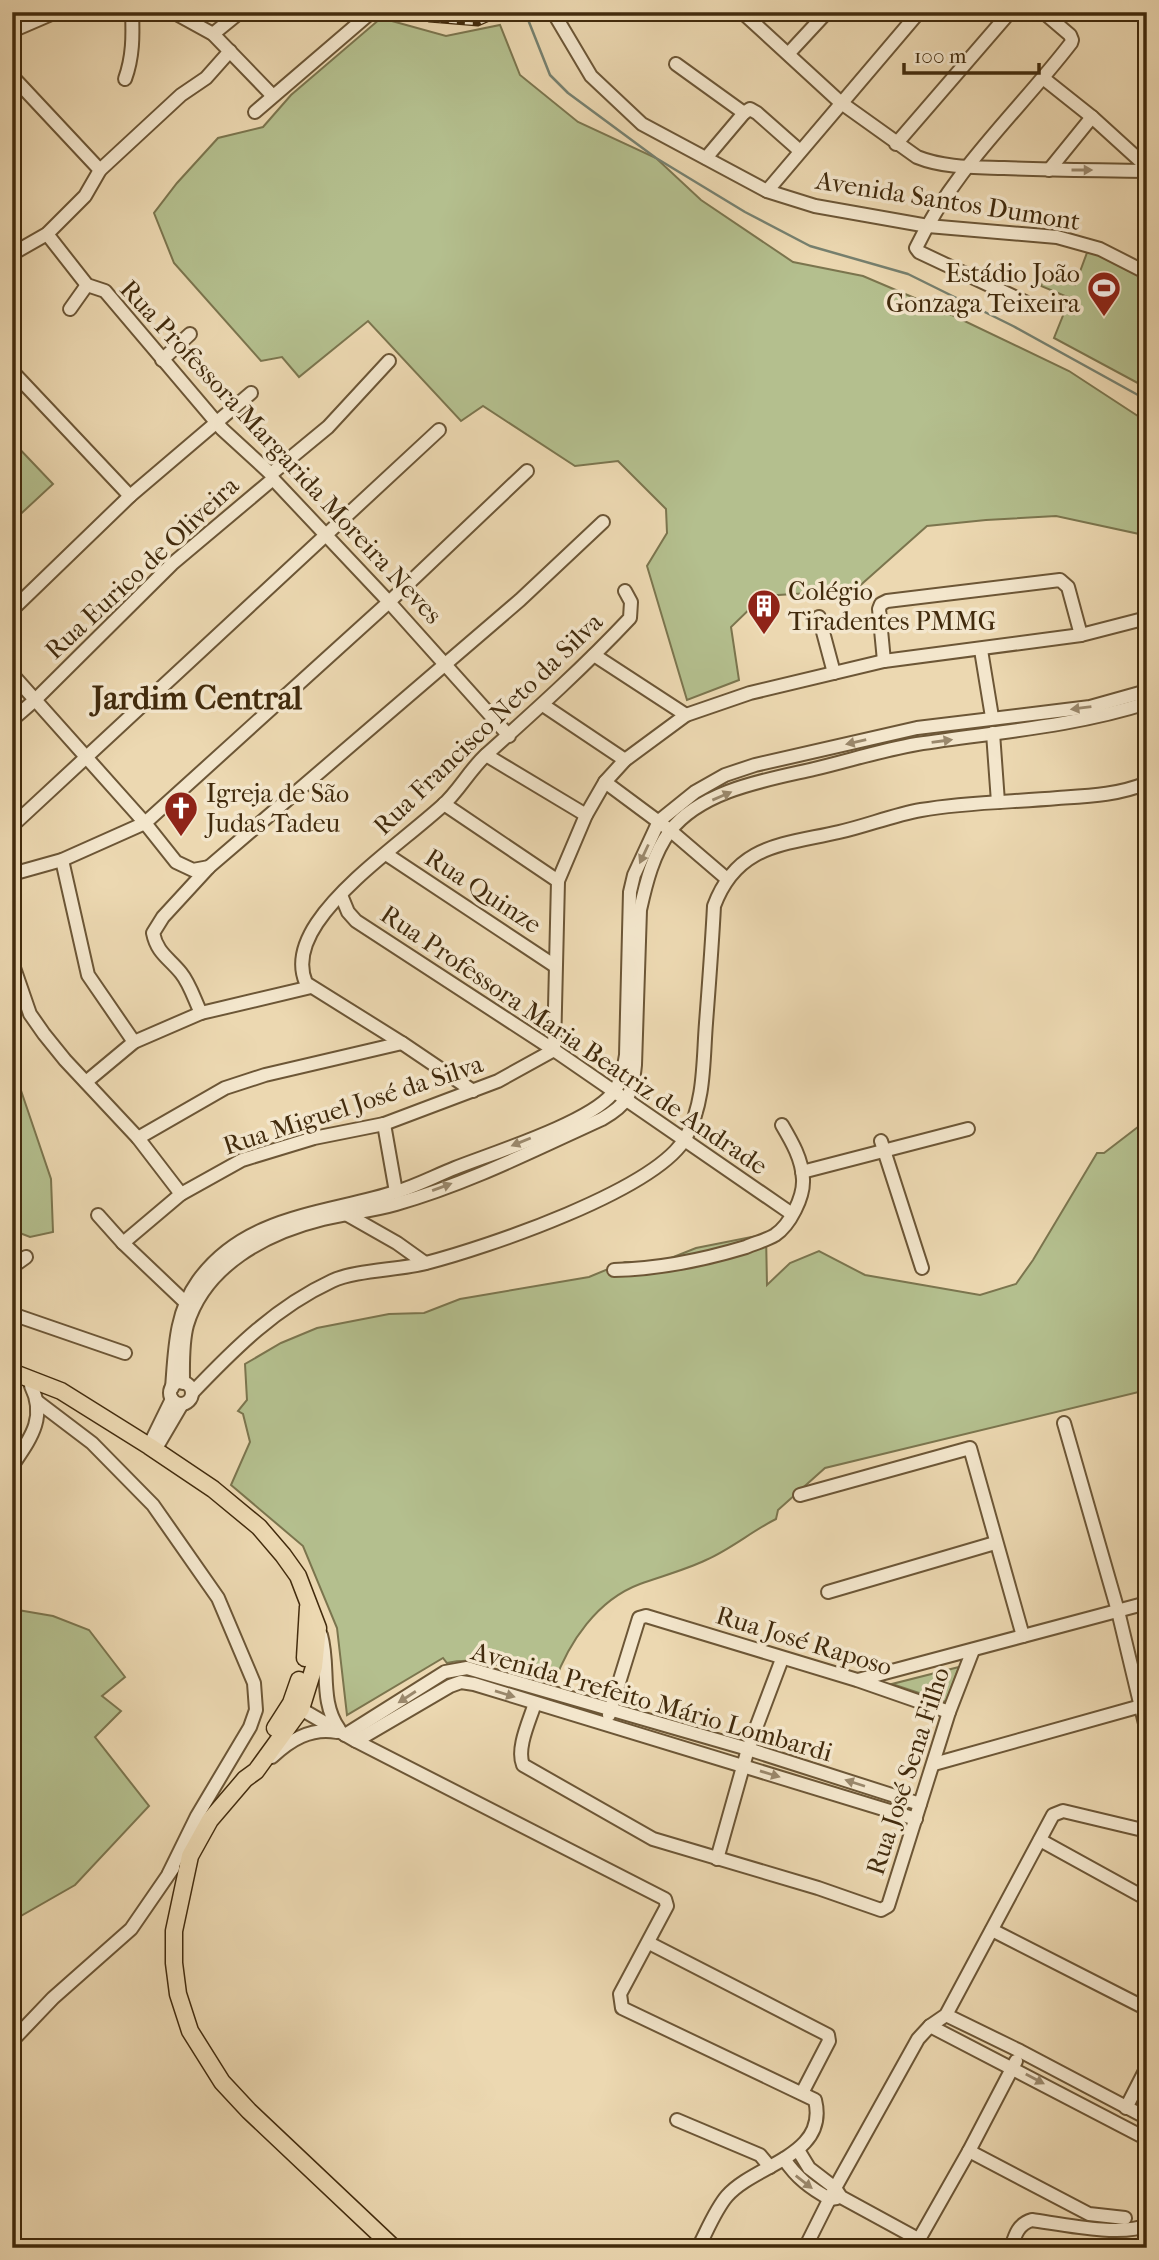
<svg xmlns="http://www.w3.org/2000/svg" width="1159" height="2260" viewBox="0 0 1159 2260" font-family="'IM FELL French Canon',serif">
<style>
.green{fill:#b4bf8e;stroke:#7b754e;stroke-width:2}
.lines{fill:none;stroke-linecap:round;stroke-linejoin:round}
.stream{stroke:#76806f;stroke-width:2.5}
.minor-casing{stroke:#6c5636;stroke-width:16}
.major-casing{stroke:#422b0d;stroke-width:19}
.minor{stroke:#f3e6cc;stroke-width:12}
.major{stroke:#ecd8b1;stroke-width:16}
.rail-casing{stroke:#422b0d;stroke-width:5}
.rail{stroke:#f3e6cc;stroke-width:2.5;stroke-dasharray:8;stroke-linecap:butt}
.oneway{fill:#9a886c}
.labels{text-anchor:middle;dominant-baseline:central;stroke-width:7;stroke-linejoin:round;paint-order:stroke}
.street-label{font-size:26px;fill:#422b0d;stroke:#f3e6cc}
.poi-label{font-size:26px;fill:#422b0d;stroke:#f3e6cc;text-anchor:start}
.district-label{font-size:33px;font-weight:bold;fill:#422b0d;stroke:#f3e6cc}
</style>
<rect width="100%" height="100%" fill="#ecd8b1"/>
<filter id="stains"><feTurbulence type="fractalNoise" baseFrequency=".00286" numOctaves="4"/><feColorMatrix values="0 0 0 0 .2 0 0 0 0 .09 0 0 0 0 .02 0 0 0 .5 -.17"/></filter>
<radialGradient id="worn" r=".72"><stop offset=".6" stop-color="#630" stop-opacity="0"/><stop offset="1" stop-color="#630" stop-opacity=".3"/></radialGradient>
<g class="green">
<polygon points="381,18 446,36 500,25 520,75 578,122 656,158 701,200 793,262 863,276 931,305 1069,371 1147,422 1147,544 1139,534 1056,516 986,520 927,526 855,590 763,596 731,627 739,680 687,700 647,566 667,533 666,509 618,461 575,466 483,406 461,421 368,321 299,377 282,357 261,361 174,263 154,213 177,183 218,138 263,127 291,95"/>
<polygon points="1088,250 1147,280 1147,388 1054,338 1070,298 1041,286 1045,271 1075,285"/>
<polygon points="12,441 53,484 12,522"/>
<polygon points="12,1064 51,1179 53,1232 30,1237 12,1230"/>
<path d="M1147,1120V1390L825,1468L778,1510L776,1519C752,1531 731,1549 706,1560C685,1570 662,1576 640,1584C597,1600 569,1642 554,1683C519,1673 483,1654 447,1663L443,1658L347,1715L337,1628L303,1546L231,1485L250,1442L243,1414L238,1411L247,1400L245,1364L281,1343L317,1328L389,1314L424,1313L460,1299L589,1277L625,1262H661L696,1248L766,1234L767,1285L790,1263L819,1251L865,1275L980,1295L1016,1284L1033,1260L1097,1153H1104Z"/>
<polygon points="12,1609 53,1616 89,1630 125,1677 102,1696 121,1711 95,1737 149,1806 75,1885 19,1917 12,1917"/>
<polygon points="959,1667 946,1702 892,1684"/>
</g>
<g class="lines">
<polyline class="stream" points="525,12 550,75 568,93 656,158 745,212 810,246 908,274 1013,326 1147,400"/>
<g class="minor-casing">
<g id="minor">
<polyline points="173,12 213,34 272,95"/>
<polyline points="556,12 556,17 591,76 642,124 767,191 815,206 928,226 1057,237 1100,249 1147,273"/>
<path d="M742,12L840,102L917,157C944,168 975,167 1004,168C1052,170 1099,170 1147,171"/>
<polyline points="12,31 56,12"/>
<polyline points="213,34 240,12"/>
<polyline points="789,53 827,12"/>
<polyline points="676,64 744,113 750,109 757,113 800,151"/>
<polyline points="12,76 100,170"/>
<polyline points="1043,78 1092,117 1147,167"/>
<path d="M125,79C133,57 133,36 132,12"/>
<polyline points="255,112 368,15"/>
<polyline points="896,144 1010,12"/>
<polyline points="706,158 744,113"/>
<polyline points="1049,170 1092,117"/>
<polyline points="767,191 919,12"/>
<polyline points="47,234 87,285 105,291 222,429 271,474 273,479 389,602 509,736"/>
<polyline points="12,254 47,234 85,196 100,170 181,95 206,78 230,51"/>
<path d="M1025,302L919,252L916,248C954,168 1018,112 1071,43L1072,40L1070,35L1043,12"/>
<polyline points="70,309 87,285"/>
<polyline points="162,360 190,334"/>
<polyline points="12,371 130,496"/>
<polyline points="271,474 328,427 389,361"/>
<polyline points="12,610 130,496 251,393"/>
<polyline points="819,617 834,673"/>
<polyline points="981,650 992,717"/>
<polyline points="594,655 686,715"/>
<polyline points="884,661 879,609 881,604 887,601 1060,580 1068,587 1081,635"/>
<polyline points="12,674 145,823 176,862 193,870 209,867"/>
<polyline points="543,705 625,760"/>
<polyline points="12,720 35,700 172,564 273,479"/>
<polyline points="993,733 998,802"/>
<polyline points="486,755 586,815"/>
<polyline points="605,782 671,831 727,879"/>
<polyline points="444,804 558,881"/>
<polyline points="12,826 439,430"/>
<polyline points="386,854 555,966"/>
<polyline points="62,860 88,975 134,1042"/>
<polyline points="12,874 62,860 145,823 389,602 527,471"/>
<polyline points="341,895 348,912 356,921 554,1050 792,1214"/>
<polyline points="12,962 30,1014 44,1034 65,1060 138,1138 181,1194"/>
<path d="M201,1013C195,1001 190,984 181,973C169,958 157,953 153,933L163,917L209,867L520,600L603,522"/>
<polyline points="86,1082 134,1042 201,1013 311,987"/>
<path d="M473,1091L402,1043L306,983C297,962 305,941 317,923C346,880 403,841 442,806C459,791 470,769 487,754C536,710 585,666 630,618L631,602L625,591"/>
<polyline points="384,1124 396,1192"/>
<polyline points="138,1138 225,1088 265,1075 402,1043"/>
<polyline points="881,1141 922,1268"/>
<polyline points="802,1172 968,1129"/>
<polyline points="346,1214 397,1243 425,1263"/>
<polyline points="98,1215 123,1243 185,1302"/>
<polyline points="123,1243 181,1194 242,1160 314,1138 384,1124 498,1081 554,1050 558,881 586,815 605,782 625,760 686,715 750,693 884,661 1081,635 1147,618"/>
<polyline points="12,1267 26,1257"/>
<path d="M614,1270C659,1269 703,1260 746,1247C755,1243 767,1240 775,1235C790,1225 804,1197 803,1179C802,1159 792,1142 782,1125"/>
<polyline points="12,1314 125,1353"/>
<circle cx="181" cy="1393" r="11"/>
<path d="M183,1383C183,1364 182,1343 187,1325C205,1265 266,1233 323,1219C347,1213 372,1211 396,1204C467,1184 534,1150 602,1119C628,1104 632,1095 635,1065L640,910C646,883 653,854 670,831C702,790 766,780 814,769C848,761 882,750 917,744C994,732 1072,727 1147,703"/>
<path d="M172,1388C175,1351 175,1313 198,1281C245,1215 326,1214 396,1192C416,1186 435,1176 455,1168C493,1153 588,1123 612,1094C621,1084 624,1068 626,1055L630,892L634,875L659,821L695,792L725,775L755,765L917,728L1090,707L1147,691"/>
<path d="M192,1393C235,1348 276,1307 332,1281C355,1270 400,1270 426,1263C485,1248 657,1190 686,1137C705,1102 703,1061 706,1023C709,984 712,945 714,906C737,844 783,845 839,832C866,826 893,815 921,810C966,802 1013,802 1058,798C1089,796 1118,795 1147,783"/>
<polyline points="38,1402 92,1443 153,1505 218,1598 254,1683 256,1710 250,1727 197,1816 169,1873"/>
<polyline points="1064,1423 1118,1611 1147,1732"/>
<polyline points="149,1446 172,1399"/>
<polyline points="155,1450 182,1404"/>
<path d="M12,1466C30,1439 47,1418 31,1386L44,1384"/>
<polyline points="800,1495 970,1448 1023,1636"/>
<polyline points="828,1592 995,1543"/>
<path d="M321,1635C330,1667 319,1701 339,1729"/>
<polyline points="858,1680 1147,1603"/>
<path d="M535,1703C530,1720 516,1748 523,1765L653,1839L818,1888L881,1910L888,1906L949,1712L973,1650"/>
<path d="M294,1705L356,1741L665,1899L667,1906L620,1994L622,2008L815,2100C829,2156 755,2164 727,2196C715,2210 707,2231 698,2248"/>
<polyline points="609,1715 639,1618 646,1616 857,1680 949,1712"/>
<polyline points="345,1735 445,1672 467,1668 748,1749 920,1804"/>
<polyline points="356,1741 450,1686 461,1682 474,1684 916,1819"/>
<path d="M272,1757C290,1740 311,1727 337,1732"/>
<polyline points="934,1764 1141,1706"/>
<polyline points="1040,1840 1147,1899"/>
<polyline points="717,1859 748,1749 782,1659"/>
<polyline points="992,1930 1147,2009"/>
<polyline points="649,1943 828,2035 829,2041 802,2093"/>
<polyline points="946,2015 1020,2051 1147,2118"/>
<polyline points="930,2026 1147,2139"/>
<polyline points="12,2041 53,1998 131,1929 173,1868"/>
<polyline points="1126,2108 1147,2067"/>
<polyline points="677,2120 760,2155 770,2167"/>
<polyline points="798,2150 809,2168 835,2188 841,2197 918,2239"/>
<polyline points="969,2151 1089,2214 1125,2218"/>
<path d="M784,2159C797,2178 810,2188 830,2199L837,2198"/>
<polyline points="805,2248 835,2188 918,2039 930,2026 946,2015 1053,1815 1063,1811 1147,1831"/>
<polyline points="914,2248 969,2151 1016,2061"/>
<path d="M1011,2248C1015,2235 1018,2224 1032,2220C1061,2224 1122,2237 1147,2225"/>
</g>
</g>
<g class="major-casing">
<g id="major">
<polyline points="12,1372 61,1391 149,1446 213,1489 259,1527 283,1555 298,1576 318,1628 314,1667 301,1709 256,1771 245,1779 210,1820 190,1856 174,1931 174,1963 178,1994 190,2031 222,2082 249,2111 394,2248"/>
<polyline points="305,1658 308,1607"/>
<polyline points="275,1728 291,1703 299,1680"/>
</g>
</g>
<use href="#minor" class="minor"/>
<use href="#major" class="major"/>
<g class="rail-casing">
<polyline id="rail" points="420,12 429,20 478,24 505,12"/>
</g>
<use href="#rail" class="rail"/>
</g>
<defs><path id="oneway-solid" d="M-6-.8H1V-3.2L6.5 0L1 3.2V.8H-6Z" transform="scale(1.75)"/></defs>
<g class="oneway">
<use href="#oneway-solid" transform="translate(1082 170)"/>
<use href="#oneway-solid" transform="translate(1081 708) rotate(173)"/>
<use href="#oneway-solid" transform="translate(942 741) rotate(-8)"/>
<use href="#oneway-solid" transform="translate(856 742) rotate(167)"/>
<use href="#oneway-solid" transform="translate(722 796) rotate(-23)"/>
<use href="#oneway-solid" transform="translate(644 854) rotate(115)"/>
<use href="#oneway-solid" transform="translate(521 1142) rotate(158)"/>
<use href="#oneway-solid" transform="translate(442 1187) rotate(-20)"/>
<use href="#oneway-solid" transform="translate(505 1694) rotate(17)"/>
<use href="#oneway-solid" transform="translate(407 1697) rotate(147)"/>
<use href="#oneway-solid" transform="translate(770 1774) rotate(17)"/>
<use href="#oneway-solid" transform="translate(855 1783) rotate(-162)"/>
<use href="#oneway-solid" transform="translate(1035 2079) rotate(28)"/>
<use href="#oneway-solid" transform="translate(804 2182) rotate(38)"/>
</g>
<defs>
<g id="stadium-pin" transform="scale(1.75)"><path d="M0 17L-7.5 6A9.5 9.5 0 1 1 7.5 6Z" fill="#8f2418" stroke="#f3e6cc"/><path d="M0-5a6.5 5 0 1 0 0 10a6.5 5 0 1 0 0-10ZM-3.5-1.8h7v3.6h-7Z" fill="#fff"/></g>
<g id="building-pin" transform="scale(1.75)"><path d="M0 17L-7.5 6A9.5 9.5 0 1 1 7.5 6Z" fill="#8f2418" stroke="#f3e6cc"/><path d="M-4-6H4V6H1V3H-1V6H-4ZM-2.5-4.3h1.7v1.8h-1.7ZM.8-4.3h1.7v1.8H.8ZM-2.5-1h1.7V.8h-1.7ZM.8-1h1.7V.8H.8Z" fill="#fff"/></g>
<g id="church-pin" transform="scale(1.75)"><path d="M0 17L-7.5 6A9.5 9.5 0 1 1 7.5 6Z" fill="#8f2418" stroke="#f3e6cc"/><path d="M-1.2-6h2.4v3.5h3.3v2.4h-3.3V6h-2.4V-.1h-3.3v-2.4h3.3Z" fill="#fff"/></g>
</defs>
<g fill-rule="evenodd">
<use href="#stadium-pin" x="1104" y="288"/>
<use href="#building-pin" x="764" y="606"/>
<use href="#church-pin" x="181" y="808"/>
</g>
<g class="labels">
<g class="street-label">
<text transform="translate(948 201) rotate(9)">Avenida Santos Dumont</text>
<text transform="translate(281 452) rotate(47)">Rua Professora Margarida Moreira Neves</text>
<text transform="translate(142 568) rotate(-43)">Rua Eurico de Oliveira</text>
<text transform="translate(488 724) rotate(-44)">Rua Francisco Neto da Silva</text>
<text transform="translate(483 891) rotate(33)">Rua Quinze</text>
<text transform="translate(574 1040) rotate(34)">Rua Professora Maria Beatriz de Andrade</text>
<text transform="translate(353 1105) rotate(-18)">Rua Miguel José da Silva</text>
<text transform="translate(804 1641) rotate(17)">Rua José Raposo</text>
<text transform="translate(652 1702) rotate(16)">Avenida Prefeito Mário Lombardi</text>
<text transform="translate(908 1771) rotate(-72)">Rua José Sena Filho</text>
</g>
<g class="poi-label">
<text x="1080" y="273" text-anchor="end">Estádio João<tspan x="1080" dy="30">Gonzaga Teixeira</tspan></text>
<text x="788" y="591">Colégio<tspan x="788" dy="30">Tiradentes PMMG</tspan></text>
<text x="206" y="793">Igreja de São<tspan x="206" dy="30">Judas Tadeu</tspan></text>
</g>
<g class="district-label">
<text x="197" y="698">Jardim Central</text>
</g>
</g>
<rect width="1159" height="2260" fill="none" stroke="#ecd8b1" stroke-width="42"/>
<rect x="14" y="14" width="1131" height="2232" fill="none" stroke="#422b0d" stroke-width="3.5"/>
<rect x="21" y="21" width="1117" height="2218" fill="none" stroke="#422b0d" stroke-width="2"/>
<path d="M904 63v10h135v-10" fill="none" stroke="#422b0d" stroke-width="3.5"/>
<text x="914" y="63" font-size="21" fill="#422b0d" stroke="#f3e6cc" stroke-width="5" paint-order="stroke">100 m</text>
<rect width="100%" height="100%" filter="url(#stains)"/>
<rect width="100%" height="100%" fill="url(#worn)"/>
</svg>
